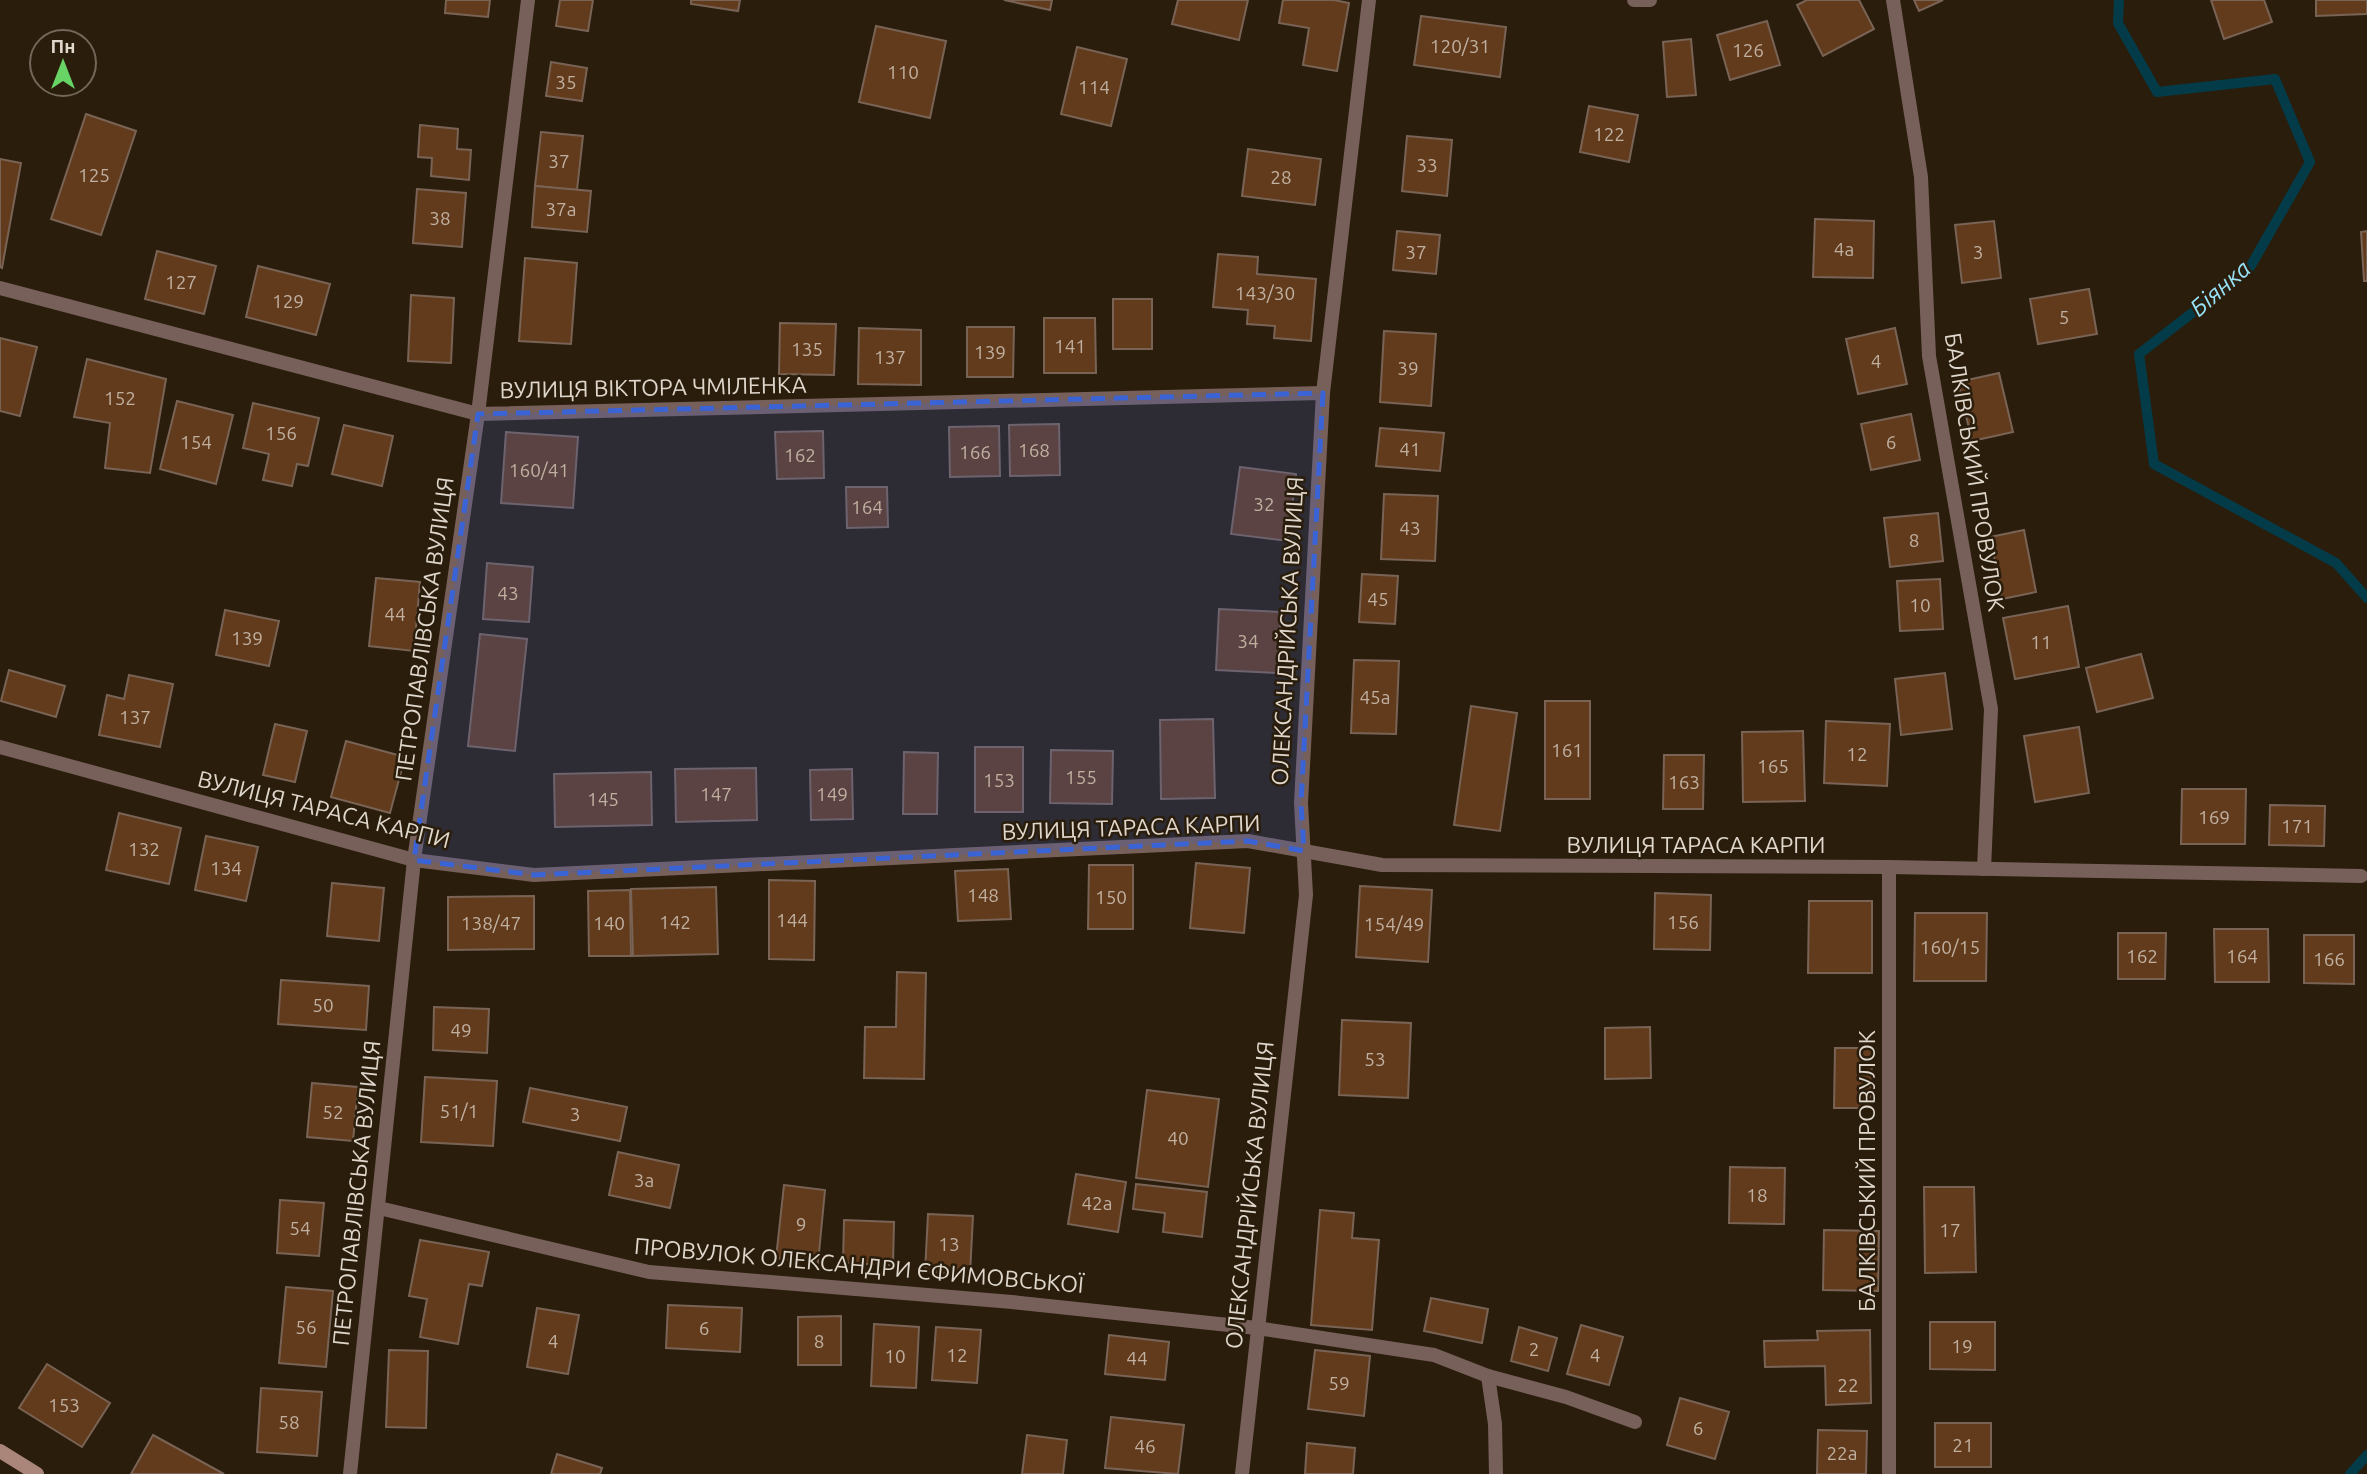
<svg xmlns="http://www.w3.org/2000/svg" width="2367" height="1474" viewBox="0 0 2367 1474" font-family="Ubuntu,sans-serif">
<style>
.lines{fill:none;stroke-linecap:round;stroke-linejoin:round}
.stream{stroke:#043b48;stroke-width:10}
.building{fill:#623b1d;stroke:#786355;stroke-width:2}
.minor{stroke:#77605a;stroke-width:14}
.secondary{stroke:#a9857a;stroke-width:14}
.marked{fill:#3a63d6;fill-opacity:0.2;stroke:#3a63d6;stroke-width:5;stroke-dasharray:14 9;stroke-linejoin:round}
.labels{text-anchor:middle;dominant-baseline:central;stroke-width:5;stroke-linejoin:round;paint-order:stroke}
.number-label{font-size:19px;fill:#c0b0a0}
.street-label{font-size:23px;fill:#dfd7cc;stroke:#2a1d0c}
.water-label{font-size:24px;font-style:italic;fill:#98e3f9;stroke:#2a1d0c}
</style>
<rect width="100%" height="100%" fill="#2a1d0c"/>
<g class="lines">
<g class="stream">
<polyline points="2119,0 2118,23 2157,92 2275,79 2310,162 2249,269 2139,354 2154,464 2336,563 2367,598"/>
<polyline points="2350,1474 2367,1455"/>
</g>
</g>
<g class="building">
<polygon points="446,0 490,0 488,17 445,13"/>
<polygon points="560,0 593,0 588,31 556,26"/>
<polygon points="691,0 740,0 738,11 691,4"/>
<polygon points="1004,0 1052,0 1050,10"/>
<polygon points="1178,0 1248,0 1239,40 1172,24"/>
<polygon points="1283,0 1334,0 1349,3 1337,71 1303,65 1309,28 1279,23"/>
<polygon points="1807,0 1859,0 1874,29 1823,56 1797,5"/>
<polygon points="1914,0 1943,0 1919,11"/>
<polygon points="2211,0 2264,0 2272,22 2224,39"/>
<polygon points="2316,0 2367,0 2367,14 2316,16"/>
<polygon points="1421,16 1506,27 1500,77 1414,65"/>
<polygon points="1767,21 1780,65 1730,80 1717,35"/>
<polygon points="876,26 946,41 930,118 859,102"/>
<polygon points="1691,39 1696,95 1667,97 1663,42"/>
<polygon points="1077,47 1127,59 1111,126 1061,114"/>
<polygon points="551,62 587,68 582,101 546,96"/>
<polygon points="1589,106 1638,115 1629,162 1580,152"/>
<polygon points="86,114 136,131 101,235 51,219"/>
<polygon points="420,125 458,129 457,149 471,150 469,180 431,176 432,158 418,157"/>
<polygon points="541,132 583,136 577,190 535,186"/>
<polygon points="1407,136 1452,140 1447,196 1402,191"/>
<polygon points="1248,149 1321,159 1315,205 1242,196"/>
<polygon points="0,159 21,163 2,268 0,267"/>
<polygon points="535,186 591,191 587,232 532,227"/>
<polygon points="417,189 466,193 462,247 413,243"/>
<polygon points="1815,219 1874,221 1873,278 1813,277"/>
<polygon points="1994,221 2001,278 1962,283 1955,225"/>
<polygon points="1397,231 1440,235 1436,274 1393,270"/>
<polygon points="2367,231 2367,281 2364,281 2361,232"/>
<polygon points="157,251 216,266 204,314 145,299"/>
<polygon points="1218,254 1258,257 1257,274 1316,279 1311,341 1274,338 1275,326 1247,324 1248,310 1213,307"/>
<polygon points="525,258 577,263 571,344 519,341"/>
<polygon points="258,266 330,284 316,335 246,317"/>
<polygon points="2089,289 2097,334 2038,344 2030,299"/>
<polygon points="411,295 454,298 451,363 408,361"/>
<rect x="1113" y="299" width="39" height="50"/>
<polygon points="1044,318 1095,318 1096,373 1044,373"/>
<polygon points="780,323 836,324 834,375 779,374"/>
<polygon points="967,327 1014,327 1013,377 967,377"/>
<polygon points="859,328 921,330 921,385 858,384"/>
<polygon points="1895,328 1907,384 1858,394 1846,339"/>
<polygon points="1384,331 1436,334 1431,406 1380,402"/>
<polygon points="0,338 37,347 20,416 0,411"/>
<polygon points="87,359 166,379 150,473 105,468 110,423 74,417"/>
<polygon points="1999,373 2013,432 1972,441 1958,382"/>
<polygon points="177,401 233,415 216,484 160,469"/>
<polygon points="253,403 319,418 308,466 297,464 292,486 263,480 269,454 243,448"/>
<polygon points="1911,414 1920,460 1871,470 1861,424"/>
<polygon points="1059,424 1060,475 1010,476 1009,425"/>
<polygon points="344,425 393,436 382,486 332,474"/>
<polygon points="999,426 1000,476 950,477 949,427"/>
<polygon points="1380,428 1444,433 1440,471 1376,466"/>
<polygon points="823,431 824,478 777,479 775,432"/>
<polygon points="506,432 578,437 573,508 501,503"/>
<polygon points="1240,467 1296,474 1288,541 1231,534"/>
<polygon points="846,487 887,487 888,527 847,528"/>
<polygon points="1384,494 1438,496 1435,561 1381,559"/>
<polygon points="1938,513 1943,561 1890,567 1884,518"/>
<polygon points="2024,530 2036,592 2002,599 1990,537"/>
<polygon points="487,563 533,567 529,622 483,619"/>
<polygon points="1362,574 1398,576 1395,624 1359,622"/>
<polygon points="376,578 420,582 414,651 369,646"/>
<polygon points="1940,579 1943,629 1900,631 1897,581"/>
<polygon points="2068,606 2079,667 2015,679 2003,618"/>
<polygon points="1219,609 1281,612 1277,673 1216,670"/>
<polygon points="225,610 279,621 269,666 216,655"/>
<polygon points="480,634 527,639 515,751 468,746"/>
<polygon points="2141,654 2153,698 2097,712 2086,668"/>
<polygon points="1354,660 1399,661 1396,734 1351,733"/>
<polygon points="9,670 65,686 56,717 1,701"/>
<polygon points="1945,673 1952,729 1901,735 1895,679"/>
<polygon points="129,675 173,684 160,747 99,735 107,695 124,699"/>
<rect x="1545" y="701" width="45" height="98"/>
<polygon points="1471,706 1517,713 1500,831 1454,825"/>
<polygon points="1213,719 1215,798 1161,799 1160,720"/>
<polygon points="1826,721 1890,724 1887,786 1824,783"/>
<polygon points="275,724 307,731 295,782 263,775"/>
<polygon points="2079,727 2089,793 2035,802 2024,736"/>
<polygon points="1803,731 1805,801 1743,802 1742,732"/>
<polygon points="346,741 405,757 390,813 331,797"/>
<rect x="975" y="747" width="48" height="65"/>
<polygon points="1051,750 1113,751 1112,804 1050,803"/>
<polygon points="904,752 938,753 937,814 903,814"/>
<polygon points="1664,755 1704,755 1703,809 1663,809"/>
<polygon points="756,768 757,820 676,822 675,769"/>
<polygon points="852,769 853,819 811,820 810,770"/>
<polygon points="651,772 652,825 555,827 554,774"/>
<polygon points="2182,789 2246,789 2245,844 2181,844"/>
<polygon points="2270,805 2325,806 2324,846 2269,845"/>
<polygon points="119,813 181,828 169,884 106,870"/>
<polygon points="206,836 258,847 246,901 195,890"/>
<polygon points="1196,863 1250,868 1244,933 1190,928"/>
<polygon points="1089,865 1133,865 1133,929 1088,929"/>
<polygon points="1008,869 1011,919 958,921 955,871"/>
<polygon points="769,880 815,881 814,960 769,959"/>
<polygon points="332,883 384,888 379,941 327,936"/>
<polygon points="1360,886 1432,890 1428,962 1356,957"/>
<polygon points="716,887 718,954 633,956 631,889"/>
<polygon points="630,890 631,956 589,956 588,891"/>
<polygon points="1655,893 1711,895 1710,950 1654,949"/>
<polygon points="534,896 534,949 448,950 448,897"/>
<polygon points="1809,901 1872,901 1872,973 1808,973"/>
<polygon points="1915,913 1987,913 1986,981 1914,981"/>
<polygon points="2214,929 2268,929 2269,982 2215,982"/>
<polygon points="2118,933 2166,933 2165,979 2118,979"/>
<polygon points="2304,935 2354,935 2354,984 2304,983"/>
<polygon points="897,972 926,973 924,1079 864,1078 865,1027 896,1027"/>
<polygon points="281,980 369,986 366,1030 278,1024"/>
<polygon points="434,1007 489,1009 487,1053 433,1050"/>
<polygon points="1342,1020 1411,1023 1408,1098 1339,1095"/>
<polygon points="1650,1027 1651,1078 1605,1079 1605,1028"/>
<polygon points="1835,1048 1872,1048 1871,1108 1834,1108"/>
<polygon points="425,1077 497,1081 493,1146 421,1142"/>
<polygon points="312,1083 358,1087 353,1141 307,1137"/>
<polygon points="530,1088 627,1107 620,1141 523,1122"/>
<polygon points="1147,1090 1219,1099 1208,1187 1136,1178"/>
<polygon points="618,1152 679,1165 670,1208 609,1195"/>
<polygon points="1730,1167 1785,1168 1784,1224 1729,1223"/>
<polygon points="1076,1174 1126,1182 1118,1232 1068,1224"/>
<polygon points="1136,1184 1207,1192 1202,1237 1163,1232 1165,1213 1133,1209"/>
<polygon points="784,1185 825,1190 818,1263 776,1258"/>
<polygon points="1924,1187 1974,1187 1976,1272 1925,1273"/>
<polygon points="280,1200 324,1203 319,1256 277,1253"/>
<polygon points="1320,1210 1354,1213 1352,1238 1379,1240 1372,1330 1311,1325"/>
<polygon points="928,1214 973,1216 970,1274 925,1272"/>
<polygon points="844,1220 894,1222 893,1265 843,1263"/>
<polygon points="1824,1230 1879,1231 1878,1291 1823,1290"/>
<polygon points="420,1240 489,1252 482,1286 469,1284 458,1344 420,1337 427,1299 409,1296"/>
<polygon points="286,1287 333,1291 326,1367 279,1363"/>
<polygon points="1431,1298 1488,1309 1482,1343 1424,1331"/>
<polygon points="668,1305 742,1308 740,1352 666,1348"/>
<polygon points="537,1308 579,1315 568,1374 527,1367"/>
<polygon points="841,1316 841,1365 798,1365 798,1317"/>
<polygon points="1930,1322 1995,1322 1995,1370 1930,1369"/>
<polygon points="874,1324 919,1327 916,1388 871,1386"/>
<polygon points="1581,1325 1623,1337 1609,1385 1567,1374"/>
<polygon points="936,1327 981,1330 977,1383 932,1380"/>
<polygon points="1519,1327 1557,1338 1548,1371 1511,1361"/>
<polygon points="1870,1330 1871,1403 1826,1405 1825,1366 1765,1367 1764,1341 1818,1340 1817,1331"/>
<polygon points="1109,1335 1169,1342 1165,1380 1105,1374"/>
<polygon points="389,1350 428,1351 426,1428 386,1427"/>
<polygon points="1315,1350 1370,1356 1364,1416 1308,1409"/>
<polygon points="47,1364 110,1403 82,1447 19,1408"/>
<polygon points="261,1388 322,1392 317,1456 257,1452"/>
<polygon points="1680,1398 1729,1412 1715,1459 1667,1445"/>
<polygon points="1111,1417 1184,1425 1178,1474 1105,1468"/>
<rect x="1935" y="1423" width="56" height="44"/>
<polygon points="1818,1430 1867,1431 1866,1474 1817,1474"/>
<polygon points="153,1435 224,1474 131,1474"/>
<polygon points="1027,1435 1067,1440 1063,1474 1022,1474"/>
<polygon points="1307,1443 1355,1448 1353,1474 1305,1474"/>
<polygon points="557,1454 602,1468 600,1474 551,1474"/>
</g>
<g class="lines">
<g class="minor">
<polyline points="1634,0 1650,0"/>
<polyline points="1893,0 1921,177 1929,356 1991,709 1984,869"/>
<polyline points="0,288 478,414 1323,393"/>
<polyline points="0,747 414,860 534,875 1248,841 1382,865 1889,867 2361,876"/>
<polyline points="1889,867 1889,1474"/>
<polyline points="379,1208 649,1272 1012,1302 1257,1328 1434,1355 1488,1376 1566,1397 1635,1422"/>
<polyline points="1488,1376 1495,1424 1496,1474"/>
<polyline points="350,1474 414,860 478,414 528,0"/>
<polyline points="1242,1474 1306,895 1301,803 1323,393 1369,0"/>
</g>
<polyline class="secondary" points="0,1451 37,1474"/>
</g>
<path class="marked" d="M1323,393L1301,803L1304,851L1248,841L534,875L414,860L478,414Z"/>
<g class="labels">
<g class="number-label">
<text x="1460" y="46">120/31</text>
<text x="1748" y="50">126</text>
<text x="903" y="72">110</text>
<text x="566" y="82">35</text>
<text x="1094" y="87">114</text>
<text x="1609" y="134">122</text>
<text x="559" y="161">37</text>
<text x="1427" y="165">33</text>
<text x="94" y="175">125</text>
<text x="1281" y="177">28</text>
<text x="561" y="209">37а</text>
<text x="440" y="218">38</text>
<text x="1844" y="249">4а</text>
<text x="1416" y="252">37</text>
<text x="1978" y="252">3</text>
<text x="181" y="282">127</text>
<text x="1265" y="293">143/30</text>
<text x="288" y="301">129</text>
<text x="2064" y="317">5</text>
<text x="1070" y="346">141</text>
<text x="807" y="349">135</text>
<text x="990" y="352">139</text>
<text x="890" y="357">137</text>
<text x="1876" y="361">4</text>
<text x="1408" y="368">39</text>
<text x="120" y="398">152</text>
<text x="281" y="433">156</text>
<text x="196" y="442">154</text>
<text x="1891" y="442">6</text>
<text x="1410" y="449">41</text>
<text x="1034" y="450">168</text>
<text x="975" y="452">166</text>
<text x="800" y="455">162</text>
<text x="539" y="470">160/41</text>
<text x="1264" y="504">32</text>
<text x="867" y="507">164</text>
<text x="1410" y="528">43</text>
<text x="1914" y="540">8</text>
<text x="508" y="593">43</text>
<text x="1378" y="599">45</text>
<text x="1920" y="605">10</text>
<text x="395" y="614">44</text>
<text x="247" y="638">139</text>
<text x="1248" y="641">34</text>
<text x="2041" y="642">11</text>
<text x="1375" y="697">45а</text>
<text x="135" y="717">137</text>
<text x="1567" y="750">161</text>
<text x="1857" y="754">12</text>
<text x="1773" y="766">165</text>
<text x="1081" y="777">155</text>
<text x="999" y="780">153</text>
<text x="1684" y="782">163</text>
<text x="716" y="794">147</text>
<text x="832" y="794">149</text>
<text x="603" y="799">145</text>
<text x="2214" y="817">169</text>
<text x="2297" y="826">171</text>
<text x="144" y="849">132</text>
<text x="226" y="868">134</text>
<text x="983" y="895">148</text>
<text x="1111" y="897">150</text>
<text x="792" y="920">144</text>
<text x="675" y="922">142</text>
<text x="1683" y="922">156</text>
<text x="491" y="923">138/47</text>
<text x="609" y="923">140</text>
<text x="1394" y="924">154/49</text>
<text x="1950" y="947">160/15</text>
<text x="2142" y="956">162</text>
<text x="2242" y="956">164</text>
<text x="2329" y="959">166</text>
<text x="323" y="1005">50</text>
<text x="461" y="1030">49</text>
<text x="1375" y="1059">53</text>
<text x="459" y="1111">51/1</text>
<text x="333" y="1112">52</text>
<text x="575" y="1114">3</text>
<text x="1178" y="1138">40</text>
<text x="644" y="1180">3а</text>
<text x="1757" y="1195">18</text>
<text x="1097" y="1203">42а</text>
<text x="801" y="1224">9</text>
<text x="300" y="1228">54</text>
<text x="1950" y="1230">17</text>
<text x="949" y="1244">13</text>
<text x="306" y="1327">56</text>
<text x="704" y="1328">6</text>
<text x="553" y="1341">4</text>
<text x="819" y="1341">8</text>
<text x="1962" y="1346">19</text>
<text x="1534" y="1349">2</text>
<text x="957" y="1355">12</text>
<text x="1595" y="1355">4</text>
<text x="895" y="1356">10</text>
<text x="1137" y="1358">44</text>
<text x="1339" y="1383">59</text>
<text x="1848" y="1385">22</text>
<text x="64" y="1405">153</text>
<text x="289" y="1422">58</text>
<text x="1698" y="1428">6</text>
<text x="1963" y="1445">21</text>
<text x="1145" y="1446">46</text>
<text x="1842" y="1453">22а</text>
</g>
<g class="street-label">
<text transform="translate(653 387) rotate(-1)">ВУЛИЦЯ ВІКТОРА ЧМІЛЕНКА</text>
<text transform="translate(1975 472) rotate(81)">БАЛКІВСЬКИЙ ПРОВУЛОК</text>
<text transform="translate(424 629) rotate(-82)">ПЕТРОПАВЛІВСЬКА ВУЛИЦЯ</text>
<text transform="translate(1287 631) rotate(-87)">ОЛЕКСАНДРІЙСЬКА ВУЛИЦЯ</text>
<text transform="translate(324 809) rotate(14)">ВУЛИЦЯ ТАРАСА КАРПИ</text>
<text transform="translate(1131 827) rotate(-2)">ВУЛИЦЯ ТАРАСА КАРПИ</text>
<text x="1696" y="844">ВУЛИЦЯ ТАРАСА КАРПИ</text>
<text transform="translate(1866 1171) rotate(-90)">БАЛКІВСЬКИЙ ПРОВУЛОК</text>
<text transform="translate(356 1193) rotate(-84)">ПЕТРОПАВЛІВСЬКА ВУЛИЦЯ</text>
<text transform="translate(1249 1195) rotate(-84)">ОЛЕКСАНДРІЙСЬКА ВУЛИЦЯ</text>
<text transform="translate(859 1265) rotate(5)">ПРОВУЛОК ОЛЕКСАНДРИ ЄФИМОВСЬКОЇ</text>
</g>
<g class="water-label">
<text transform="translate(2220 288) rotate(-41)">Біянка</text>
</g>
</g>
<g transform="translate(63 63)"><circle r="33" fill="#2a1d0c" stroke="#726759" stroke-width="2"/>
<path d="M0-5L12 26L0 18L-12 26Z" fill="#68d465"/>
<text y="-10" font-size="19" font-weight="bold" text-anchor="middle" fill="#dfd7cc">Пн</text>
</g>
</svg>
